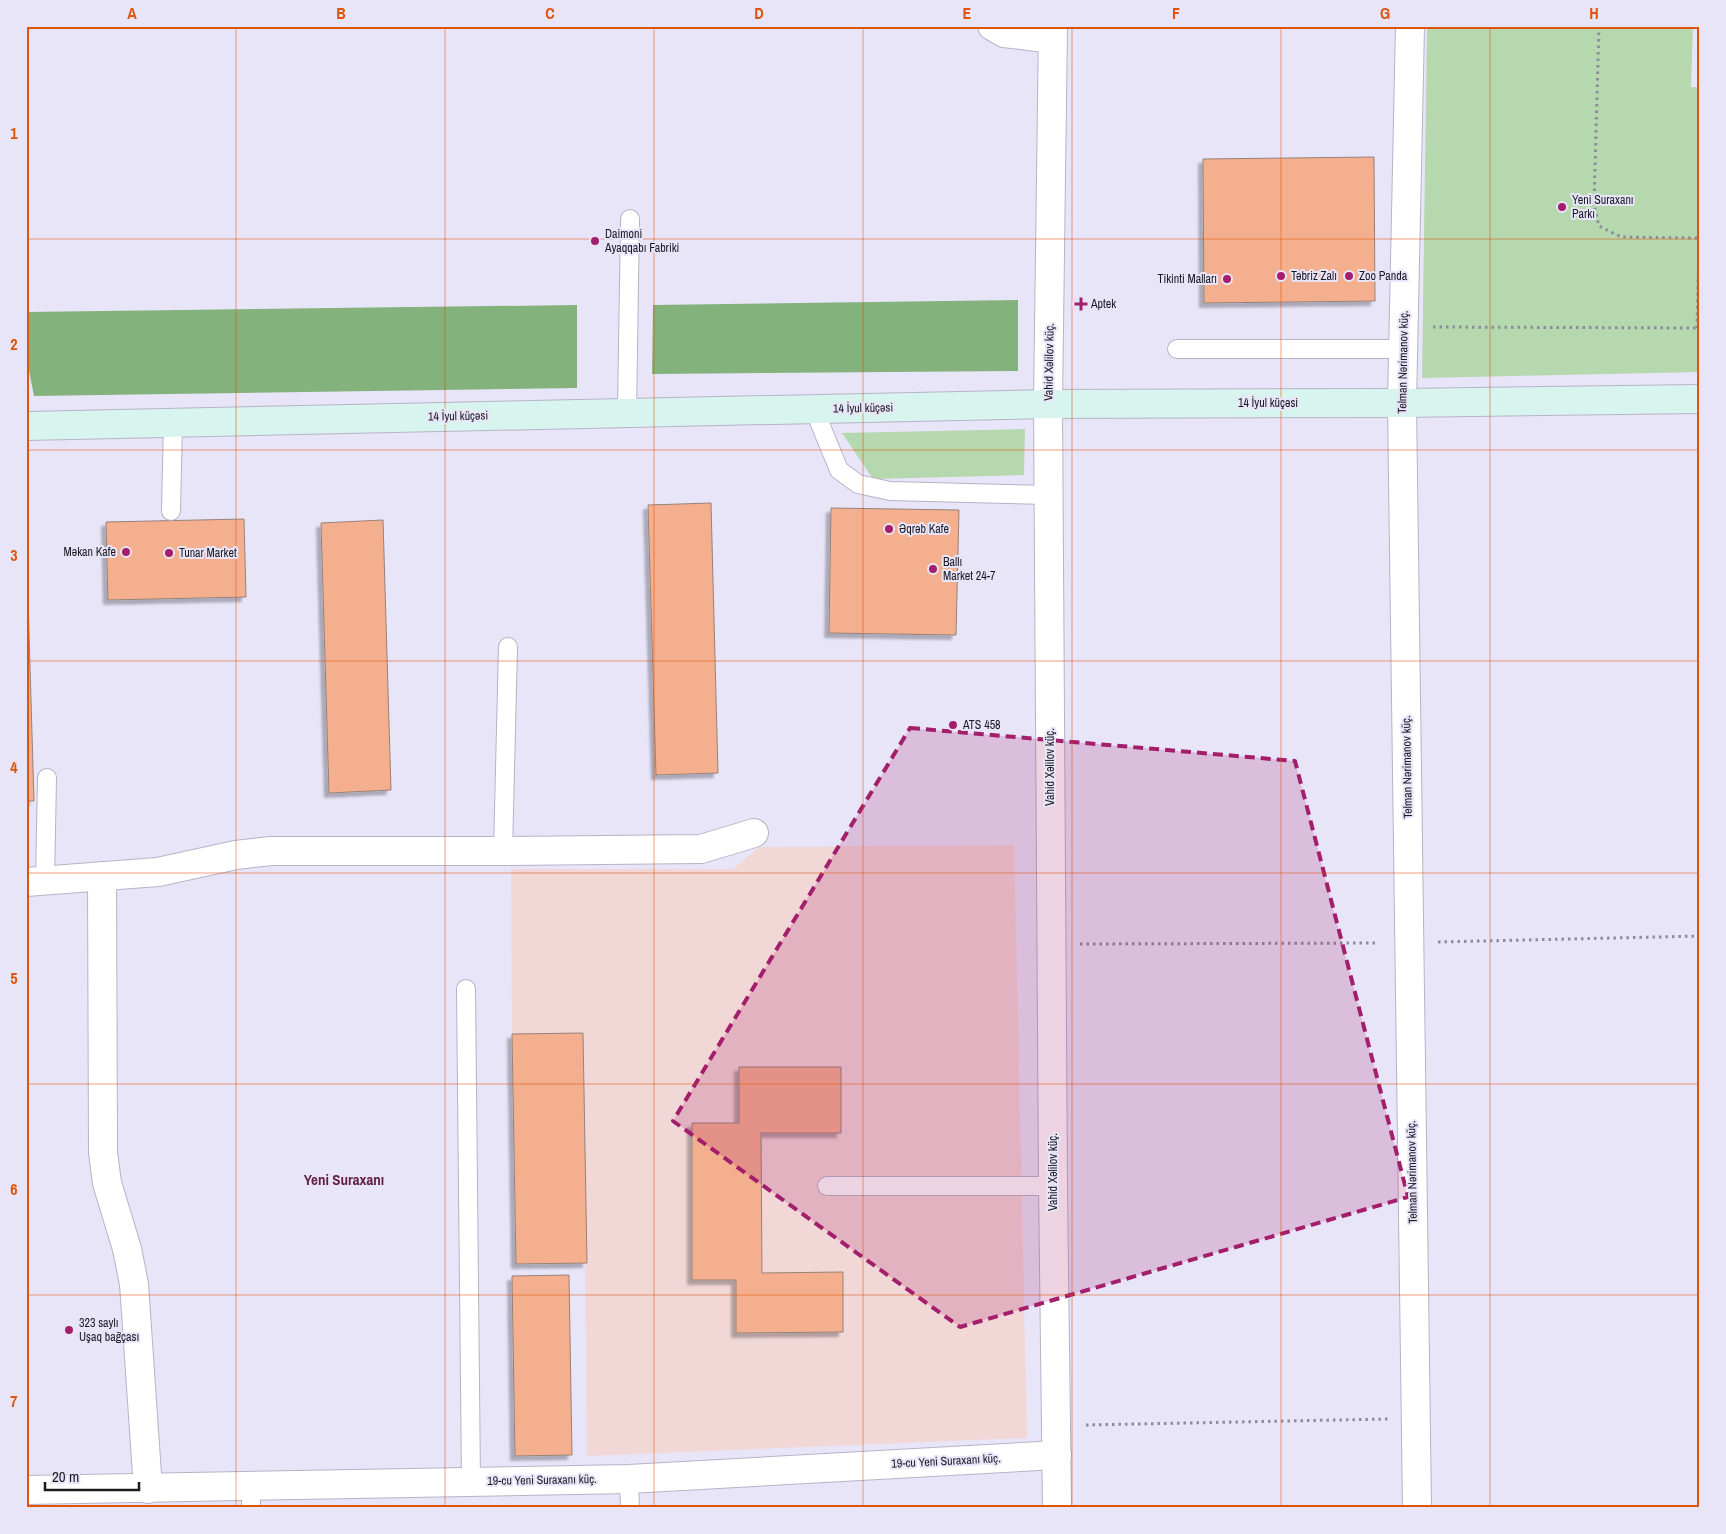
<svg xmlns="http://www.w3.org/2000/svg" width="1726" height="1534" viewBox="0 0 1726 1534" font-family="'Archivo Narrow',sans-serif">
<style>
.medical{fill:#f2d7d7}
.green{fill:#b5d8af}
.forest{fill:#84b27c}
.building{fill:#f4af8f;stroke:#968279;filter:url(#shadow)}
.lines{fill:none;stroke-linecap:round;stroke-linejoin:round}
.lane-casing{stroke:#b7b3c7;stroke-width:20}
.street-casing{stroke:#b7b3c7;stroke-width:30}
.secondary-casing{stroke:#b7b3c7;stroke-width:30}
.path{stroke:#8e8b9a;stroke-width:3;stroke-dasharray:2.5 4;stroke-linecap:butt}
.lane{stroke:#fff;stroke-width:18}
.street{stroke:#fff;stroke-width:28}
.secondary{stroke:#d8f4ef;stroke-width:28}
.marked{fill:#a31e6b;fill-opacity:0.2;stroke:#a31e6b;stroke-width:4;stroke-dasharray:10 6;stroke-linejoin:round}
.grid{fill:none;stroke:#de560d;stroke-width:1;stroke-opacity:0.55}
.poi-dot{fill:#a31e6b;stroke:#e9e5f9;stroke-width:2}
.labels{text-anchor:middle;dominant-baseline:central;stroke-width:4;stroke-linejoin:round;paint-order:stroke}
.poi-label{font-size:12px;fill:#1b1a21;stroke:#e9e5f9;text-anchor:start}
.street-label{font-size:12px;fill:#1b1a21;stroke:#e9e5f9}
.quarter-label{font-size:15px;font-weight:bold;fill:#612142;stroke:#e9e5f9}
.neatline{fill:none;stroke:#de560d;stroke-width:2}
.grid-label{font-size:16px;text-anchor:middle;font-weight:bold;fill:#de560d}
</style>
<defs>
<filter id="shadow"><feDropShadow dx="-4.5" dy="4.5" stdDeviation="1" flood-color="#0004"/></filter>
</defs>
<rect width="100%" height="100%" fill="#e9e5f9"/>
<polygon class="medical" points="1014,845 1027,1438 587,1456 583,1033 512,1034 511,869 733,869 759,847"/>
<g class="green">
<polygon points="1427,26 1693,26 1691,87 1700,87 1700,372 1422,378"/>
<polygon points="1025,429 1024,475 873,479 842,433"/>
</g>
<g class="forest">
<polygon points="1018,300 1018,371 652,374 653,305"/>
<polygon points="577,305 577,388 34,396 26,356 26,312"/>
</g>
<g class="building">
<polygon points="1374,157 1375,301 1204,303 1203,159"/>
<polygon points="711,503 718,773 656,775 648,505"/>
<polygon points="831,508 959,510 956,635 829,633"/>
<polygon points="244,519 246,597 108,600 106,522"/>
<polygon points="383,520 391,790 329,793 321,523"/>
<polygon points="26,532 34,801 26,801"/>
<polygon points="583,1033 587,1263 516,1264 512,1034"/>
<polygon points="739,1067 841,1067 841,1133 761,1133 762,1273 843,1272 843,1332 736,1333 736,1280 692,1280 692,1123 739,1123"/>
<polygon points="569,1275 572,1455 515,1456 512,1276"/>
</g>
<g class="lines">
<g class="lane-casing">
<g id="lane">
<polyline points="1177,349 1403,349"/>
<polyline points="814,409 839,470 858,484 890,491 1049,495"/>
<polyline points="627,413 630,219"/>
<polyline points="171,511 173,423"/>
<polyline points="503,851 508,647"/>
<polyline points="45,881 47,778"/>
<polyline points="466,989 471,1482"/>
<polyline points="827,1186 1053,1186"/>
<polyline points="629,1479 630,1508"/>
<polyline points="251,1486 251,1508"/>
</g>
</g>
<g class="street-casing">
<g id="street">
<polyline points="992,26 1004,33 1052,39"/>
<polyline points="1053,26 1048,404 1053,1186 1057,1508"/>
<polyline points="1410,26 1402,403 1417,1508"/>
<polyline points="102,876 103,1152 107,1183 127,1249 134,1284 148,1489"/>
<polyline points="26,882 158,872 236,855 271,851 503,851 701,849 754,833"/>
<polyline points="26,1490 629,1479 1057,1455"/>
</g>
</g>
<g class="secondary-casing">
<polyline id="secondary" points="26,426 1048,404 1402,403 1700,399"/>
</g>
<g class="path">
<polyline points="1599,26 1594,205 1599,226 1621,237 1700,238"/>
<polyline points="1433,327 1700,328"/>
<polyline points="1697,328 1699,239"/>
<polyline points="1438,942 1700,936"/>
<polyline points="1080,944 1379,943"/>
<polyline points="1086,1425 1388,1419"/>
</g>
<use href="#lane" class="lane"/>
<use href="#street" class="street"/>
<use href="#secondary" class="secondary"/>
</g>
<path class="marked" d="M910,728L1295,761L1408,1197L960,1327L673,1121Z"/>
<path class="grid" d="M236,26V1508M445,26V1508M654,26V1508M863,26V1508M1072,26V1508M1281,26V1508M1490,26V1508M26,239H1700M26,450H1700M26,661H1700M26,873H1700M26,1084H1700M26,1295H1700"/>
<g class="poi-dot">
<circle cx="1562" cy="207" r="5"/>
<circle cx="595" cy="241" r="5"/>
<circle cx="1281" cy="276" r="5"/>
<circle cx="1349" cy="276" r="5"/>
<circle cx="1227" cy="279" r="5"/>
<path d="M1078.5 296.5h5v5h5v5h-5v5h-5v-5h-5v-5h5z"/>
<circle cx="889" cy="529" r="5"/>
<circle cx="126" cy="552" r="5"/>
<circle cx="169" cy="553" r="5"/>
<circle cx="933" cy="569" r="5"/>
<circle cx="953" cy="725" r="5"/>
<circle cx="69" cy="1330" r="5"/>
</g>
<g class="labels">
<g class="poi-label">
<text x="1572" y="200">Yeni Suraxanı<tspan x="1572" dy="14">Parkı</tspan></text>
<text x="605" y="234">Daimoni<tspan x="605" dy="14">Ayaqqabı Fabriki</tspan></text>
<text x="1291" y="276">Təbriz Zalı</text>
<text x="1359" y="276">Zoo Panda</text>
<text x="1217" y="279" text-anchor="end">Tikinti Malları</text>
<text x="1091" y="304">Aptek</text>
<text x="899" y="529">Əqrəb Kafe</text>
<text x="116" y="552" text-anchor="end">Məkan Kafe</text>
<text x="179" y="553">Tunar Market</text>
<text x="943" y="562">Ballı<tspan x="943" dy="14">Market 24-7</tspan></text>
<text x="963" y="725">ATS 458</text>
<text x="79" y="1323">323 saylı<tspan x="79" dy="14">Uşaq bağçası</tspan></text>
</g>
<g class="street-label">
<text transform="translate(1049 362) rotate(-89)">Vahid Xəlilov küç.</text>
<text transform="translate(1403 362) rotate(-89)">Telman Nərimanov küç.</text>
<text x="1268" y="403">14 İyul küçəsi</text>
<text transform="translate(863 408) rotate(-1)">14 İyul küçəsi</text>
<text transform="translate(458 416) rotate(-1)">14 İyul küçəsi</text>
<text transform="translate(1050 767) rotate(-90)">Vahid Xəlilov küç.</text>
<text transform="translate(1407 767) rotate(-91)">Telman Nərimanov küç.</text>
<text transform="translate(1053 1172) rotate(-90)">Vahid Xəlilov küç.</text>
<text transform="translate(1412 1172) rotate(-91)">Telman Nərimanov küç.</text>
<text transform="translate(946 1461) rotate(-3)">19-cu Yeni Suraxanı küç.</text>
<text transform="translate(542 1480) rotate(-1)">19-cu Yeni Suraxanı küç.</text>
</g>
<g class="quarter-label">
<text x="344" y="1179">Yeni Suraxanı</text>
</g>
</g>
<rect width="1726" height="1534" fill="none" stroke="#e9e5f9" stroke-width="55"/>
<path d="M45 1482v8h94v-8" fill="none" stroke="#1b1a21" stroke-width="2.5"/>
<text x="52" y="1482" font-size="15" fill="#1b1a21" stroke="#e9e5f9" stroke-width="4" paint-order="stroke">20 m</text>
<rect x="28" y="28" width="1670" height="1478" class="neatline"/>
<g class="grid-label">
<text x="132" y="19">A</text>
<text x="341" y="19">B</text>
<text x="550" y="19">C</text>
<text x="759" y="19">D</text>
<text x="967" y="19">E</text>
<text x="1176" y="19">F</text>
<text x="1385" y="19">G</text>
<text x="1594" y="19">H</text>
<text x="14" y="139">1</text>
<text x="14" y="350">2</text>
<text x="14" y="561">3</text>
<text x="14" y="773">4</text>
<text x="14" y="984">5</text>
<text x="14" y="1195">6</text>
<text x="14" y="1407">7</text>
</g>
</svg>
